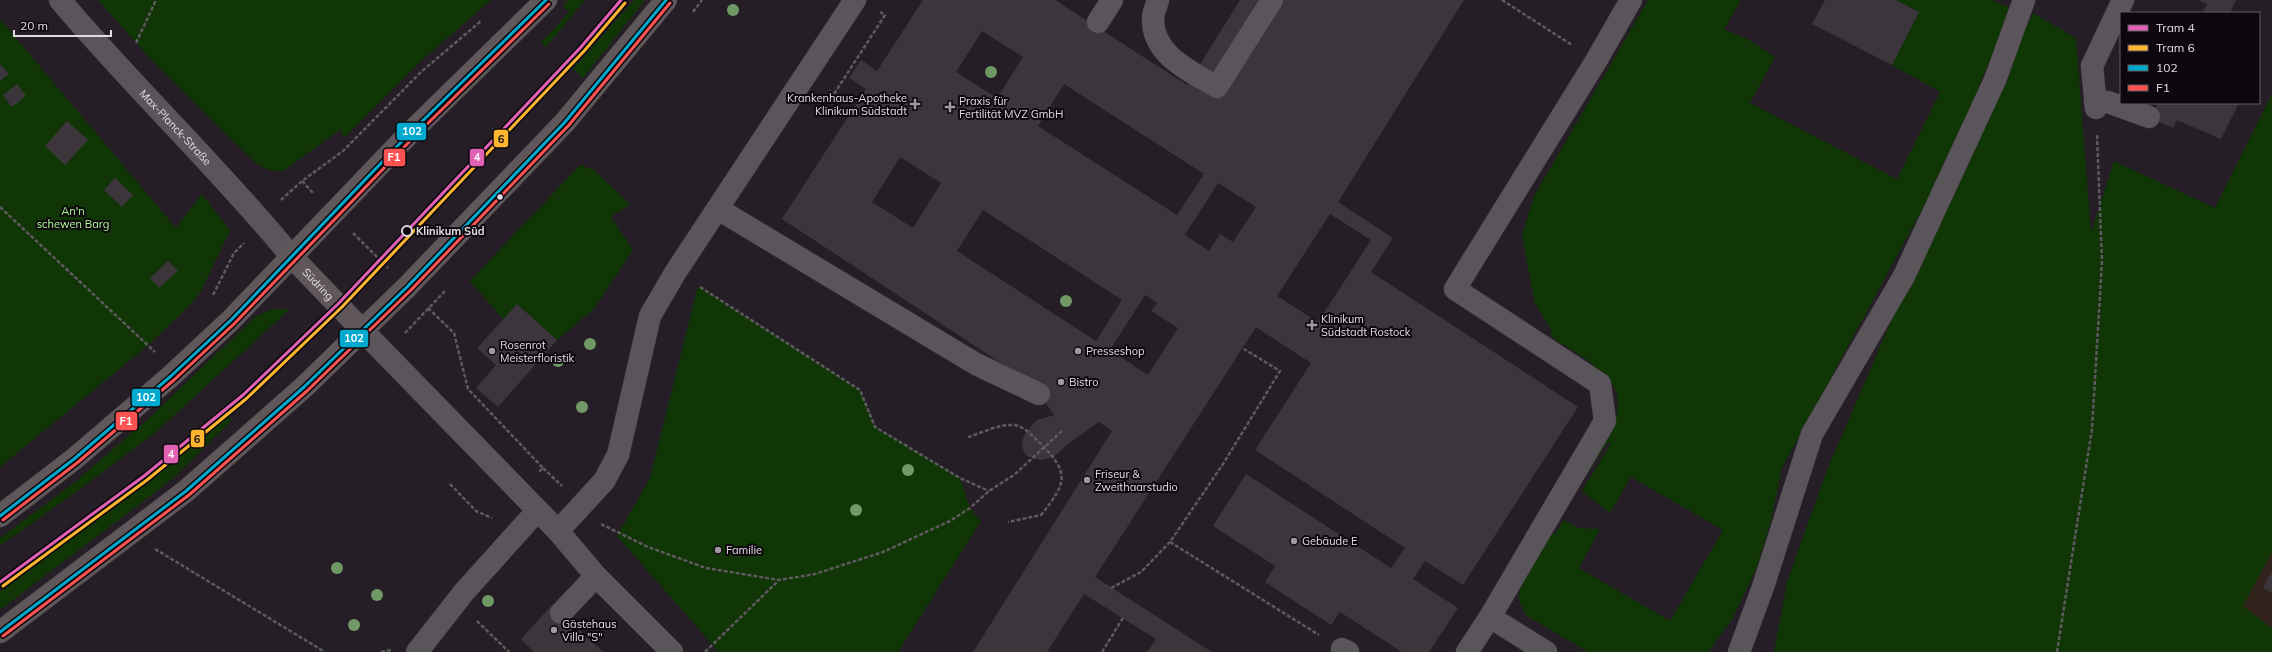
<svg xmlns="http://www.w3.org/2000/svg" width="2272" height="652" viewBox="0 0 2272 652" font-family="Mulish,sans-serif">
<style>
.industrial{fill:#32221c}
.green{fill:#113605}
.building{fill:#3c363c;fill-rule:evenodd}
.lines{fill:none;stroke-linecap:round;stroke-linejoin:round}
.minor-casing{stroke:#413b41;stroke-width:23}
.major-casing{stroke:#413b41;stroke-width:23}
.path{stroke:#5e5a5f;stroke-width:2.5;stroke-dasharray:4 2;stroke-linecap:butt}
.minor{stroke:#5a545b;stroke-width:22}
.major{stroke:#60575a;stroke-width:22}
.bus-1-casing{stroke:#0d080d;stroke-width:6}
.bus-2-casing{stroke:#0d080d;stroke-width:6}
.bus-1{stroke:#00a9ce;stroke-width:3}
.bus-2{stroke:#ff5353;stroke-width:3}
.tram-1-casing{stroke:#0d080d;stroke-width:6}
.tram-2-casing{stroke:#0d080d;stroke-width:6}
.tram-1{stroke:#e162b5;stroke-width:3}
.tram-2{stroke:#ffb530;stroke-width:3}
.tree{fill:#719965}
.poi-dot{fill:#a099a2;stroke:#0d080d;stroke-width:1.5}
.bus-dot{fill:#e3dbe4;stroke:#0d080d;stroke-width:1.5}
.stop-dot{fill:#0d080d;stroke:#e3dbe4;stroke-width:2}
.labels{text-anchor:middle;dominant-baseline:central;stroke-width:4;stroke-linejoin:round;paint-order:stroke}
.poi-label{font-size:11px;fill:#e3dbe4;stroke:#0d080d;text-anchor:start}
.street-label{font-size:11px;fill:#e3dbe4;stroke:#0d080d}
.park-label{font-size:11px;fill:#affd98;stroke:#0d080d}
.stop-label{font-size:11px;font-weight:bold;fill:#e3dbe4;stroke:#0d080d;text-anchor:start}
.line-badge{stroke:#0d080d;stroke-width:1.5}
.badge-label{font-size:11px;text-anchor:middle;font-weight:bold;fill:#fff}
.pale-badge-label{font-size:11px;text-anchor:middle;font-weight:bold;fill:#111}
</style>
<rect width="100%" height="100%" fill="#251e26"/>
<polygon class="industrial" points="2272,552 2272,628 2243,606"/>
<g class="green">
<polygon points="98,0 491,0 421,61 344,138 341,129 282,172 266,169 256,163 158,67"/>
<polygon points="568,0 585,0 546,47 541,43 569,12 563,6"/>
<polygon points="634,0 645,0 583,78 573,69"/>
<path d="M1648,0H1741L1724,29L1749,40L1775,57L1750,103L1897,179L1940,92L1892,65L1919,12L1896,0H1991L2011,8L1967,116L1924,206L1782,468L1770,525L1756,569L1733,618L1708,652H1588L1527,616L1519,602L1520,578L1552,533L1555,534L1564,520L1578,528L1600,529L1579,568L1670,621L1723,530L1631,477L1610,513L1582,491L1611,444L1608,442L1577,491L1574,489C1590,465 1625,424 1617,394C1615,386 1609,379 1603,374C1591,360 1571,350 1556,340L1550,334L1552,331L1535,304L1522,236L1534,196Z"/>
<polygon points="2033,13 2076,38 2091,233 2114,161 2215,208 2272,94 2272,552 2243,606 2272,628 2272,652 1774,652 1787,582 1827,470 1899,303"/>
<polygon points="0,19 176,228 202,194 230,231 200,293 184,311 146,347 0,467"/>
<polygon points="580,165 594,170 630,204 611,217 633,250 594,309 557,340 517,304 503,319 470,281"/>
<polygon points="698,286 860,390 876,427 960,478 970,508 981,521 898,652 719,652 617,536 650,478"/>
<polygon points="272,309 290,309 157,431 80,489 0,546 0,538 75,482 147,420 255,317"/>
<polygon points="228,415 232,420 171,480 0,610 0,591 150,482"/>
</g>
<g class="building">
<path d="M923,0H1055L1187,85L1240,0H1464L1338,202L1393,238L1371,272L1578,407L1463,585L1425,561L1413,579L1458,608L1429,652H1402L1340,612L1331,625L1265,582L1275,566L1213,526L1246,474L1391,568L1405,548L1255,450L1311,363L1256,327L1095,577L1212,652H1147L1156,639L1084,594L1047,652H973L1112,431L1099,422L1068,444L1054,457L1040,460L1027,456L1023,450L1022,441L1026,432L1037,420L1054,415L1033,384L782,219L866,89L849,78L861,60L877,71ZM982,31L1023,57L997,98L956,72ZM1064,84L1204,174L1177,215L1038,126ZM900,157L941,183L913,228L872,202ZM1218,183L1256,207L1233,242L1220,234L1209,251L1185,235ZM983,210L1122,300L1096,341L957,251ZM1330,214L1371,240L1318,322L1277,296ZM1145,295L1157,303L1151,311L1178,328L1148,375L1110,350Z"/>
<polygon points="1825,0 1896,0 1919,12 1892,65 1812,24"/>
<polygon points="2198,0 2236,0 2230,13 2203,13 2207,4"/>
<polygon points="0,64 9,74 0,81"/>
<polygon points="17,84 26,96 12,107 3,95"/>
<polygon points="2158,103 2234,103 2238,105 2221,139 2177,120 2173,128 2151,118"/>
<polygon points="67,121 88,140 65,165 45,146"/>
<polygon points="115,178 133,195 122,207 104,190"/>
<polygon points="168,261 178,271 159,288 150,278"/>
<polygon points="517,304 557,340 498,407 476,388 496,365 477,348"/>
<polygon points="2272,571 2272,593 2263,588"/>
<polygon points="552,605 561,613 603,652 534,652 521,639"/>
</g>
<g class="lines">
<g class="minor-casing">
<g id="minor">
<path id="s1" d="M60,0C134,88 218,167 291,256"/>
<path d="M1158,0C1157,5 1153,12 1153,18C1152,55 1190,71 1217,87L1272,0"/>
<polyline points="1098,22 1112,0"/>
<polyline points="2095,102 2108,102 2149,117"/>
<polyline points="2096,108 2092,66 2123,0"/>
<polyline points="718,209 976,364 1039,394"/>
<polyline points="362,330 558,531 596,576 672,652"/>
<polyline points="558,531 604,481 618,455 650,316 675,273 855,0"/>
<polyline points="561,613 596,576"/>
<polyline points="1490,617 1546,652"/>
<polyline points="1342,649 1348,652"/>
<polyline points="417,652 464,592 537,511"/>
<polyline points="1467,652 1490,617 1605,421 1600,384 1455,289 1596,61 1631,0"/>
<polyline points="1739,652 1763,587 1812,434 1904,276 1995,80 2024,0"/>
</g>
</g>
<g class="major-casing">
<g id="major">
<path id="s2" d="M291,256L362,330"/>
<polyline points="0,516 74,459 171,376 231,320 406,137 546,0"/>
<polyline points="0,632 186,491 304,387 407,287 565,122 666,0"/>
</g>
</g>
<g class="path">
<polyline points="1502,0 1572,45"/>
<polyline points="693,12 702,0"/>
<polyline points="136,43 156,0"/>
<polyline points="829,91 834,94 885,15 880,12"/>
<polyline points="302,181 314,194"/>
<polyline points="281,200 302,181 343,151 421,72 481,21"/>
<polyline points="0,207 155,352"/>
<polyline points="353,233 388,268"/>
<polyline points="700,287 860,390 875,427 960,478 989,491"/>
<polyline points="213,295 234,253 244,243"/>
<polyline points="428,308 454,333 468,389 543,468 539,472"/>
<polyline points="405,333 446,290"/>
<path d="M968,437C981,433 999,424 1013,425C1023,425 1031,435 1038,441C1070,473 1068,481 1041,515L1008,522"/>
<polyline points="543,468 562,486"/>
<polyline points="450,484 476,511 492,518"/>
<polyline points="601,524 648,547 706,568 779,580 815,574 883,552 950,521 970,508 989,491 1014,475 1062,431"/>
<polyline points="1170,542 1319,635"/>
<polyline points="155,549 325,652"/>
<polyline points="1111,588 1141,572 1170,542 1223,464 1280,371 1244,349"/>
<polyline points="477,621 509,652"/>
<polyline points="381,652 391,650"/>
<polyline points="705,652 778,581"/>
<polyline points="1102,652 1123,618"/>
<polyline points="2057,652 2092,429 2102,261 2097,135"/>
</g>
<use href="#minor" class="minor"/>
<use href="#major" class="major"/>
<g class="bus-1-casing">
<g id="bus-1">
<polyline points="0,516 74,459 171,376 231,320 406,137 546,0"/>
<polyline points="0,632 186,491 304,387 407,287 565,122 666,0"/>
</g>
</g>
<g class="bus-2-casing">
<g id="bus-2">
<polyline points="3,520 77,463 174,380 234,324 410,141 549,4"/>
<polyline points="3,636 189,495 307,391 411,290 569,125 670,3"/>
</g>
</g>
<use href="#bus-1" class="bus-1"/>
<use href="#bus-2" class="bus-2"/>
<g class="tram-1-casing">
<polyline id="tram-1" points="0,582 144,476 243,395 338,304 581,47 621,0"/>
</g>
<g class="tram-2-casing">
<polyline id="tram-2" points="3,586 147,480 246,399 342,307 585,50 625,3"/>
</g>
<use href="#tram-1" class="tram-1"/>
<use href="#tram-2" class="tram-2"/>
</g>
<g class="tree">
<circle cx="733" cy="10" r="6"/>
<circle cx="991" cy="72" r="6"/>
<circle cx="1066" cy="301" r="6"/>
<circle cx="590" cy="344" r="6"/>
<circle cx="558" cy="361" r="6"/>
<circle cx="582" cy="407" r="6"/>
<circle cx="908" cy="470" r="6"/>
<circle cx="856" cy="510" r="6"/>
<circle cx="337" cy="568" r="6"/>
<circle cx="377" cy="595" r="6"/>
<circle cx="488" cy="601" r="6"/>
<circle cx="354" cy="625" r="6"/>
</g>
<g class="poi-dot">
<path d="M913 98h4v4h4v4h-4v4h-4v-4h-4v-4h4z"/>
<path d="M948 101h4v4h4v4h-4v4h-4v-4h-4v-4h4z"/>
<path d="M1310 319h4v4h4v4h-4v4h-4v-4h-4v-4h4z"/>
<circle cx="492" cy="351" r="4"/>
<circle cx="1078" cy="351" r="4"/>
<circle cx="1061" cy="382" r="4"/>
<circle cx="1087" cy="480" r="4"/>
<circle cx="1294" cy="541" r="4"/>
<circle cx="718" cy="550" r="4"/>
<circle cx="554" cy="630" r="4"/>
</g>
<circle class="bus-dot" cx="500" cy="197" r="3.5"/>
<circle class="stop-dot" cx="407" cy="231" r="5"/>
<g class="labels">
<g class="poi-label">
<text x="907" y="98" text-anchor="end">Krankenhaus-Apotheke<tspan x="907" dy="13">Klinikum Südstadt</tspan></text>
<text x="959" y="101">Praxis für<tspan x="959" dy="13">Fertilität MVZ GmbH</tspan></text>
<text x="1321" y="319">Klinikum<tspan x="1321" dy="13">Südstadt Rostock</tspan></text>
<text x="500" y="345">Rosenrot<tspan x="500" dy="13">Meisterfloristik</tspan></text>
<text x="1086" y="351">Presseshop</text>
<text x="1069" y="382">Bistro</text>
<text x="1095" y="474">Friseur &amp;<tspan x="1095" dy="13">Zweithaarstudio</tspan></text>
<text x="1302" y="541">Gebäude E</text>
<text x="726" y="550">Familie</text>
<text x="562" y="624">Gästehaus<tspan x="562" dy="13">Villa "S"</tspan></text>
</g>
<g class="street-label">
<text stroke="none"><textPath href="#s1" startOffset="172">Max-Planck-Straße</textPath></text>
<text stroke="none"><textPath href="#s2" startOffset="39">Südring</textPath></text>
</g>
<g class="park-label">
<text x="73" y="211">An'n<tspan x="73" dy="13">schewen Barg</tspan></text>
</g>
<g class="stop-label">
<text x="416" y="231">Klinikum Süd</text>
</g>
</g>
<g class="line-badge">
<rect x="396" y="122" width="31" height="19" rx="4" fill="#00a9ce"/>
<rect x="493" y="129" width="16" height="19" rx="4" fill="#ffb530"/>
<rect x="469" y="148" width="16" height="19" rx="4" fill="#e162b5"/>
<rect x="383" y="148" width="23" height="19" rx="4" fill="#ff5353"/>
<rect x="339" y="329" width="30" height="19" rx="4" fill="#00a9ce"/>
<rect x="131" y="388" width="30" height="19" rx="4" fill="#00a9ce"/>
<rect x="115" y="411" width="23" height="20" rx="4" fill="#ff5353"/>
<rect x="190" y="429" width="15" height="19" rx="4" fill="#ffb530"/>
<rect x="163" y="444" width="16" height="20" rx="4" fill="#e162b5"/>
</g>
<g class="badge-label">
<text x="412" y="135">102</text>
<text x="477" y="161">4</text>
<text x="394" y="161">F1</text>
<text x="354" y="342">102</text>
<text x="146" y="401">102</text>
<text x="126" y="425">F1</text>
<text x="171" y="458">4</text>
</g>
<g class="pale-badge-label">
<text x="501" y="143">6</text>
<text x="197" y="443">6</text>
</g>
<rect x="2120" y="12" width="140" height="92" fill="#0d080d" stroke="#635c63"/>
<rect x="2128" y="25" width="20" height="6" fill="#e162b5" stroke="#635c63"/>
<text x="2156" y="32" font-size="12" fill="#e3dbe4">Tram 4</text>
<rect x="2128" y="45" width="20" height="6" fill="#ffb530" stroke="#635c63"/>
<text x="2156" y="52" font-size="12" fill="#e3dbe4">Tram 6</text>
<rect x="2128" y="65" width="20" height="6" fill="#00a9ce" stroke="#635c63"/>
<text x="2156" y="72" font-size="12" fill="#e3dbe4">102</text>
<rect x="2128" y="85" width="20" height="6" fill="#ff5353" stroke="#635c63"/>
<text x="2156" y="92" font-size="12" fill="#e3dbe4">F1</text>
<path d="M14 30v6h97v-6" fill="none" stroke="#e3dbe4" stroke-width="2"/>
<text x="20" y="30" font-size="12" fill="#e3dbe4" stroke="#0d080d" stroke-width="3" paint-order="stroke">20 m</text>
</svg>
